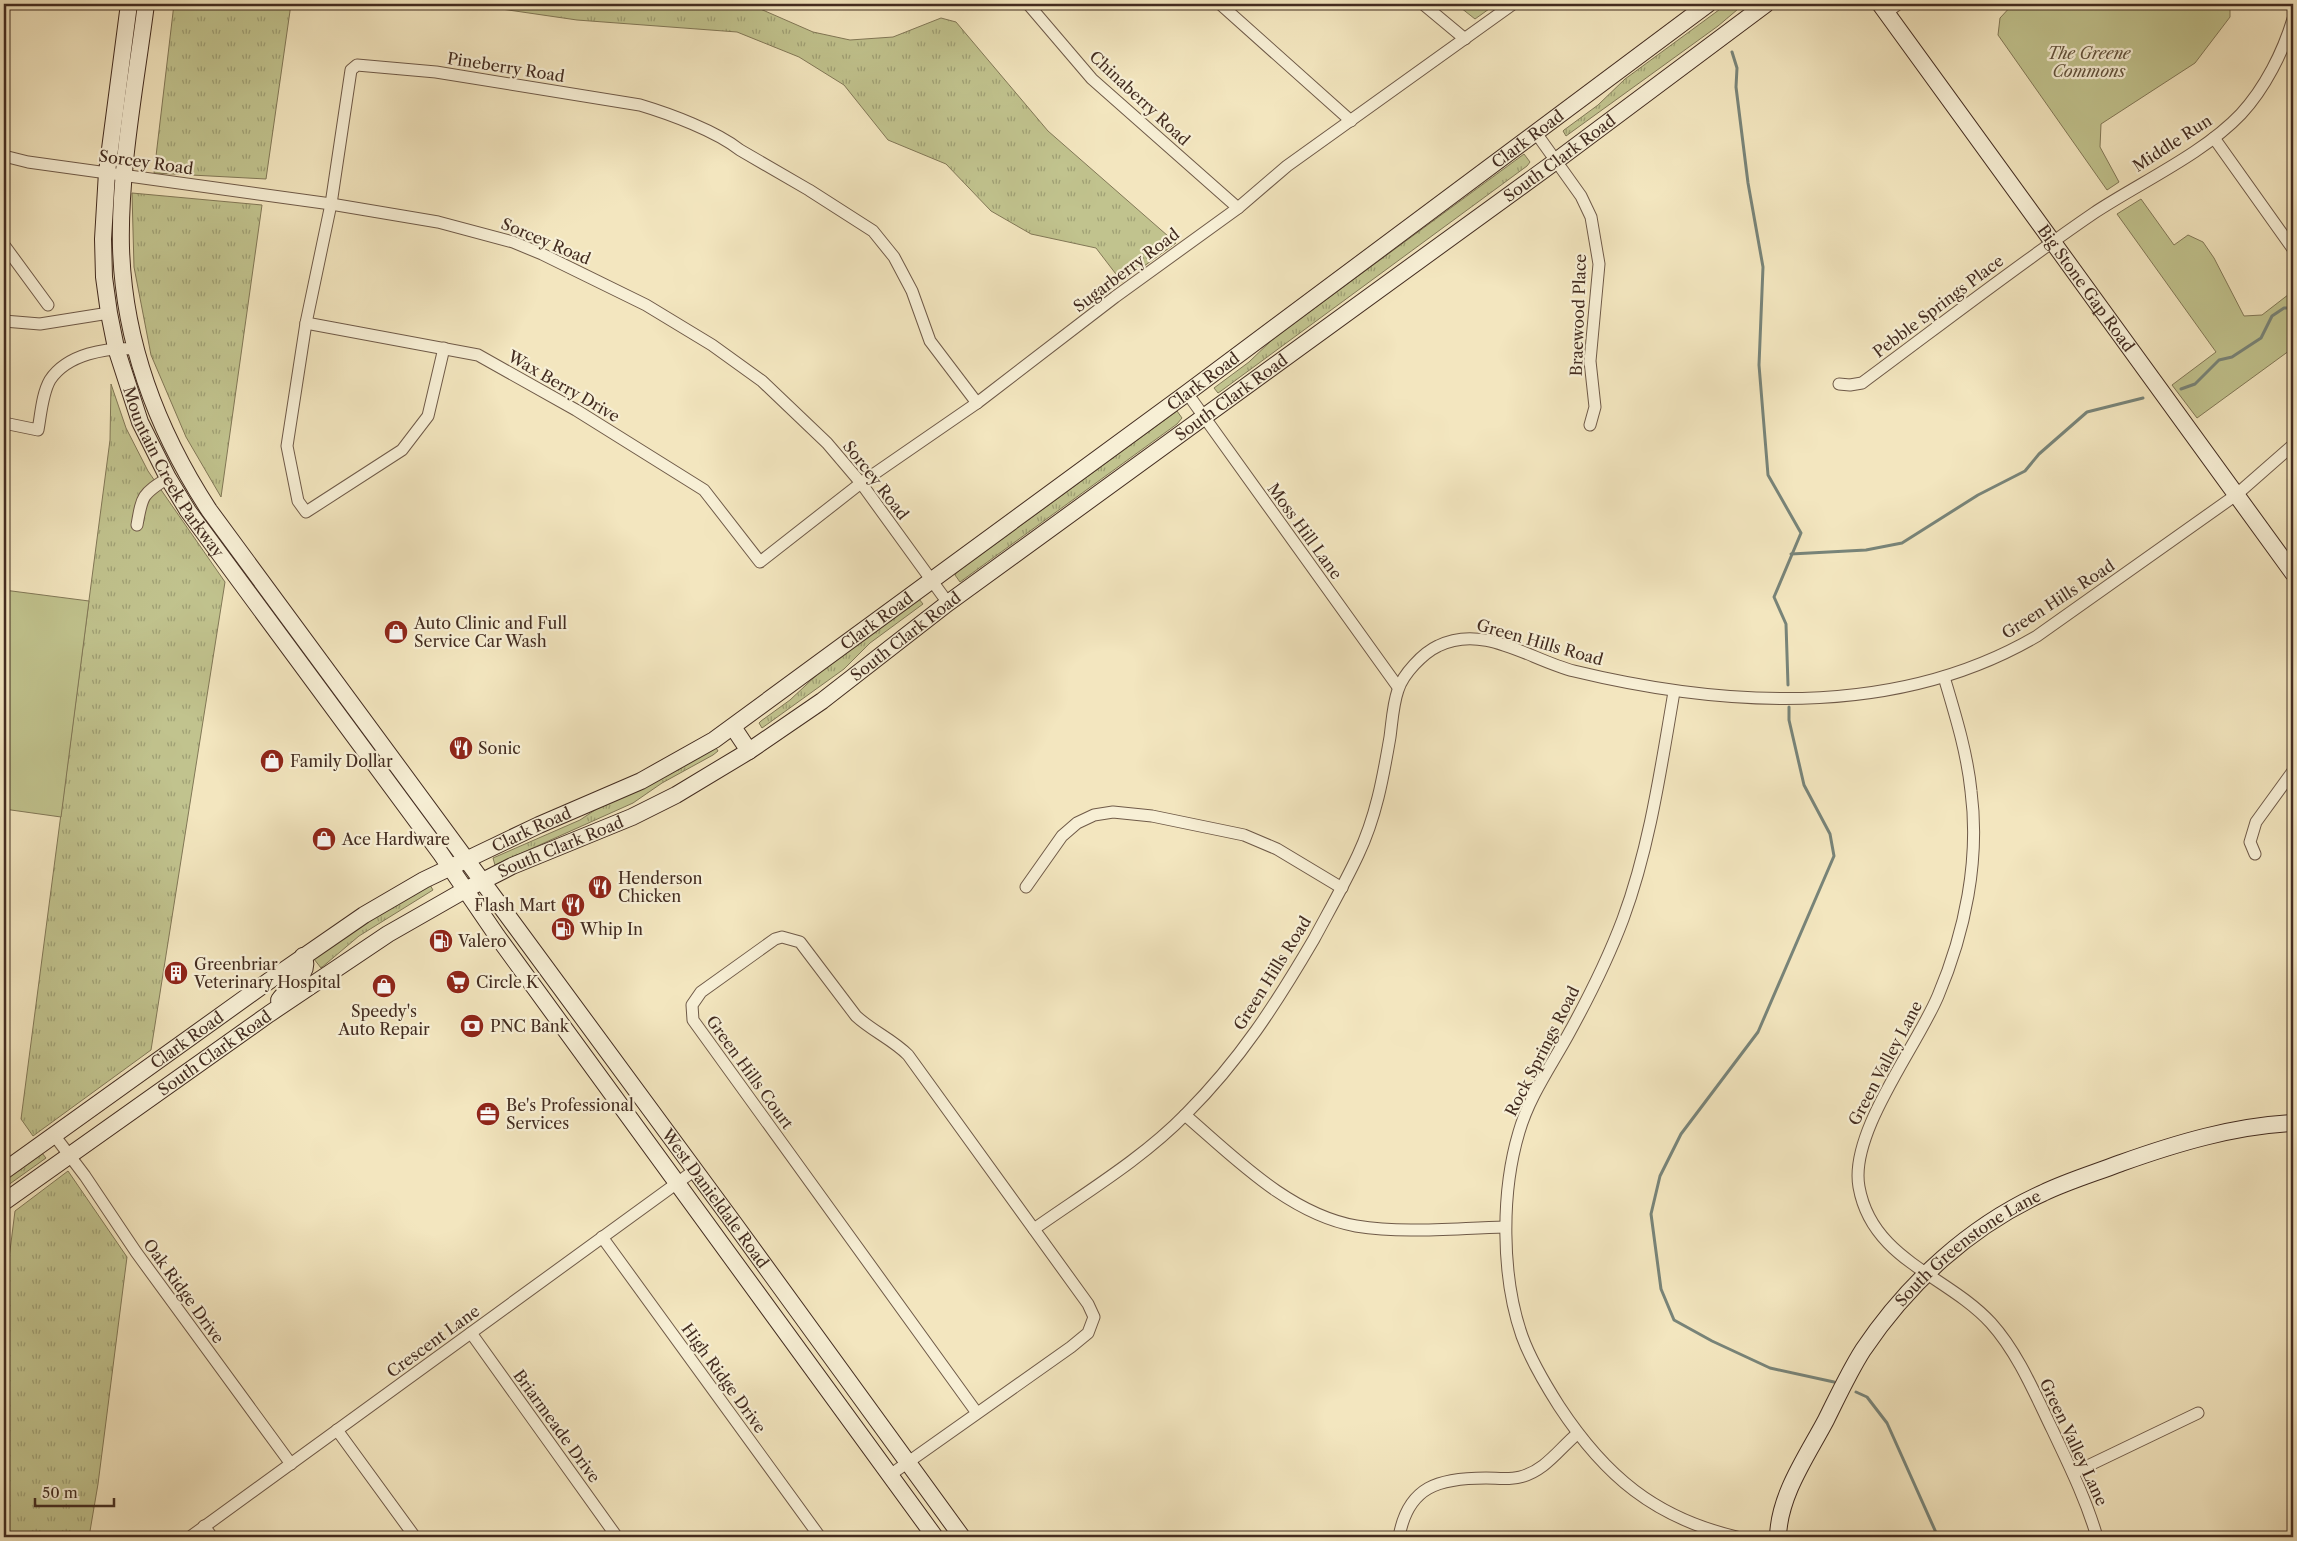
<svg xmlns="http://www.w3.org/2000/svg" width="2297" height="1541" viewBox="0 0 2297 1541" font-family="'Libre Caslon Text',serif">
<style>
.grass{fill:url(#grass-tufts);stroke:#827857}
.park{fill:#c1c38e;stroke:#827857}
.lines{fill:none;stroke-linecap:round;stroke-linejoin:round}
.stream{stroke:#788479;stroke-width:3}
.street-casing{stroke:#6f5a48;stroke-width:13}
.secondary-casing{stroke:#432c20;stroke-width:18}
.street{stroke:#f7efd5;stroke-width:11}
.secondary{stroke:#f7efd5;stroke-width:16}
.labels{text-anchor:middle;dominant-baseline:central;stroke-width:4.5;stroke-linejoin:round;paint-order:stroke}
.park-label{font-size:16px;font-style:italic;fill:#62523c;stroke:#f7efd5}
.street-label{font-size:16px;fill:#432c20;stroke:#f7efd5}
.poi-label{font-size:16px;fill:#432c20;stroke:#f7efd5;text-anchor:start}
</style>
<defs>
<pattern id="grass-tufts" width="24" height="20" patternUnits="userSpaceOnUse" patternTransform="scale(1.25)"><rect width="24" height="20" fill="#c1c38e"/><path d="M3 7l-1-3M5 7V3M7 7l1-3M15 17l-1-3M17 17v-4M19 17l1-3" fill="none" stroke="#9e9f74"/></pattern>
</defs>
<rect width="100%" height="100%" fill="#f3e6bf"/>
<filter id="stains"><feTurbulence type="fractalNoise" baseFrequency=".004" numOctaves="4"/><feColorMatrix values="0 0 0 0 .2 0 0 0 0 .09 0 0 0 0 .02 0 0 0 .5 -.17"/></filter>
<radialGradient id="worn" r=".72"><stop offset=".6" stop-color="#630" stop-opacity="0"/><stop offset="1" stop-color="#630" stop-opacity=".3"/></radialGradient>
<g class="grass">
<polygon points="174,4 291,4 266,179 154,173"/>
<polygon points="467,4 749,4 813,32 850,40 893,37 941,18 956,22 1048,131 1176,243 1122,282 1096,248 1031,234 991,211 946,164 888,140 844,85 799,57 737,32 577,20"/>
<polygon points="1727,4 1744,4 1718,26 1566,136 1563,131 1564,130 1598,105 1625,79"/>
<polygon points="1524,154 1530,162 1527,166 1221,391 1218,393 1214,388 1249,362 1274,338"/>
<polygon points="132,193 262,205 221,497 186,437 151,355 134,267"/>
<polygon points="111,384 126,428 148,471 225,582 151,1050 33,1136 21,1119 110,440"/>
<polygon points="1177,411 1182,418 1177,424 960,582 955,575 957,572"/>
<polygon points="919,599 923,604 870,643 844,669 762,728 759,723 761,721 790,700 821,671"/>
<polygon points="715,746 718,751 713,755 662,783 633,803 495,865 493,858 580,820 607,802"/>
<polygon points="430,885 433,890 359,936 321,968 314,959 352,931"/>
<polygon points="42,1153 46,1158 4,1188 4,1180"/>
<polygon points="68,1171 127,1257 98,1484 89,1537 4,1537 4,1298 15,1211"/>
</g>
<g class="park">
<polygon points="1456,4 1496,4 1475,19"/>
<polygon points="2013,4 2230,4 2230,17 2195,63 2101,124 2100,147 2119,182 2107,190 1998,35 2000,18"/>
<polygon points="2141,199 2174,245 2188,235 2203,242 2214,258 2244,316 2262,315 2293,291 2293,348 2197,418 2172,385 2216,352 2117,214"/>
<polygon points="4,590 89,601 61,817 4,809"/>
</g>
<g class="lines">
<g class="stream">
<polyline points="1732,52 1737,68 1736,87 1748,183 1763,267 1759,365 1768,475 1801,533 1774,597 1786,624 1788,685"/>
<polyline points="2181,389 2195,384 2219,360 2232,357 2261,338 2272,316 2284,308 2293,308"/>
<polyline points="1791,554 1866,550 1902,543 1978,495 2025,471 2039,454 2087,412 2143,398"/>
<polyline points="1789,707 1789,720 1804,785 1830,834 1834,856 1758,1032 1681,1134 1660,1176 1651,1214 1661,1289 1674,1320 1712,1341 1770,1368 1834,1382"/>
<polyline points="1856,1392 1867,1397 1887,1423 1938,1537"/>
</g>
<g class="street-casing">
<g id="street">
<polyline points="1028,4 1092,79 1238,208"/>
<polyline points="1220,4 1351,121"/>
<polyline points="1423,4 1465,39"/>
<polyline points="1886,13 1898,4"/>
<polyline points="1536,133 1581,196 1591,217 1599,264 1590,361 1595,407 1590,425"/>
<polyline points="2214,138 2293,249"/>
<polyline points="4,156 28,162 331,204 438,222 513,242 542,254 646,305 712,345 762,381 827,443 861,483 948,603"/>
<polyline points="4,245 48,305"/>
<polyline points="4,321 40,324 109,313"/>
<polyline points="306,323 478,355 576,410 704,490 760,562 861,483 977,403 1115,297 1238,208 1287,166 1513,4"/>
<path d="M444,348L428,416L402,450L306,512L298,501L287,446L306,323L331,204L351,70L357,65L436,72L640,105C670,114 716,131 740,150L809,190L873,231L894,257L912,291L930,341L977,403"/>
<path d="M1839,384L1850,385L1862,383C1939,326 2015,267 2094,213C2141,182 2203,154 2241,114C2265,88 2283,52 2293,19"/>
<polyline points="1187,393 1398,687"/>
<path d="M4,423L38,430C41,414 42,394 50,380C67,354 107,347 135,349"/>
<path d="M137,525C142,496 142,494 168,478"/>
<path d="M1944,677C1955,714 1967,752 1971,791C1980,860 1965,932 1938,996C1916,1048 1849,1133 1859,1187C1872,1260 1947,1275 1991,1323C2018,1353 2035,1394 2052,1429C2069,1465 2086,1499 2097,1537"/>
<path d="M1674,692C1661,767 1650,846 1623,919C1608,959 1589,997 1568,1035C1551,1066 1529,1097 1519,1132C1501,1192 1501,1276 1522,1336C1531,1361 1545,1384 1559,1406C1605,1476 1655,1518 1737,1537"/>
<polyline points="2255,854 2250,842 2256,822 2293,771"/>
<polyline points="1026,887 1062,836 1077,823 1094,815 1113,812 1152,816 1244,835 1277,849 1342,888"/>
<path d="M1185,1115C1235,1158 1289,1214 1356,1226C1405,1234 1456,1228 1505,1227"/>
<polyline points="54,1135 85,1176 136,1252 291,1464"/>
<path d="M1034,1229C1085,1193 1142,1159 1186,1114C1240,1060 1276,1004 1314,939C1329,911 1345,883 1358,855C1376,817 1383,778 1390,737C1392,722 1393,704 1398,690C1403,674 1423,653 1438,646C1484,623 1530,660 1574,671C1727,708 1897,718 2037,636L2236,495L2293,445"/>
<polyline points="602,1237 820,1537"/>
<polyline points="471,1333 617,1537"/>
<polyline points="337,1430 415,1537"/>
<polyline points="2073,1473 2198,1413"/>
<path d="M890,1475L1071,1347L1088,1333L1094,1317L1088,1304L908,1055C892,1039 872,1031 856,1016L800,942L782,937L775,939L701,992L692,1005L693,1020L977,1413"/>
<polyline points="204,1526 212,1537"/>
<polyline points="190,1537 695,1170"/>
<path d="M1399,1537C1408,1486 1439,1478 1486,1478C1497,1478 1509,1480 1520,1477C1545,1471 1559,1449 1577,1434"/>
</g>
</g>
<g class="secondary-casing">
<g id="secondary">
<path id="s1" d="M129,4L107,172L103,239L104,277L109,313L116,348L140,422L168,478L188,511L441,854L497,936L935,1537"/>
<path id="s2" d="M146,4C136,82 119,170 121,248C124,344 157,430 209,510L736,1226L962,1537"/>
<path id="s3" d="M1880,4L2293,573"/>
<polyline points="733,727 749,751"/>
<path d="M279,1000C288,987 313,973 303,956"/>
<path id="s4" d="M4,1171L280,973L364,915L424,880L539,825L641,781L714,740L1187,393L1708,4"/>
<path id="s5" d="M4,1202L269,1014L388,934L465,890L512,866L632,817L676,795L749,751L822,701L948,603L1556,161L1766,4"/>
<path id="s6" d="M1778,1537C1779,1495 1807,1456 1826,1420C1838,1396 1849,1372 1863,1350C1908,1283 1970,1226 2043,1193C2068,1181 2095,1173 2121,1163C2177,1143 2234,1126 2293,1123"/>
</g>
</g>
<use href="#street" class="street"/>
<use href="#secondary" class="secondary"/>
</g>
<defs>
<g id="shop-disc" transform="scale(1.25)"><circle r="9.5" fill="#8f2418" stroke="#f7efd5"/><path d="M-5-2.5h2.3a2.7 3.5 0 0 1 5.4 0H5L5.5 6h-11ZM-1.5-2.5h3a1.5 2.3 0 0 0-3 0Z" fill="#fff"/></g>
<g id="restaurant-disc" transform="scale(1.25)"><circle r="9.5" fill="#8f2418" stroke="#f7efd5"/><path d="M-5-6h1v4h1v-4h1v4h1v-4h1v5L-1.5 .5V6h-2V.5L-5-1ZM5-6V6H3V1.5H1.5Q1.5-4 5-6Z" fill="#fff"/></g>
<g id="fuel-disc" transform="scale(1.25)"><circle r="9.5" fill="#8f2418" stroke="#f7efd5"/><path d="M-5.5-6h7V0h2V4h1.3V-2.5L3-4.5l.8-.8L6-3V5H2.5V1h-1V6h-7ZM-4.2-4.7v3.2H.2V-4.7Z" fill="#fff"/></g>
<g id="building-disc" transform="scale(1.25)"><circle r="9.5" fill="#8f2418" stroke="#f7efd5"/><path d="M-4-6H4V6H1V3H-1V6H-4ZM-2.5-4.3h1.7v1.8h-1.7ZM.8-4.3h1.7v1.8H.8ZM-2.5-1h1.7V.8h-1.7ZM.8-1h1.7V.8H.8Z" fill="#fff"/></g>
<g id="supermarket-disc" transform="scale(1.25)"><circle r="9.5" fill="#8f2418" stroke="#f7efd5"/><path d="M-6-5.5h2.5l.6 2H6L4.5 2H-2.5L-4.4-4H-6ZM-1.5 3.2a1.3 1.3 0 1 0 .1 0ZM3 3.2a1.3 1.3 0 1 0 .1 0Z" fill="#fff"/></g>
<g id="bank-disc" transform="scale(1.25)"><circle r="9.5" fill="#8f2418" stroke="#f7efd5"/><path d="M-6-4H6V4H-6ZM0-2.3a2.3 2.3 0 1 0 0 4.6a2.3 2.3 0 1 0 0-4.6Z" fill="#fff"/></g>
<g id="office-disc" transform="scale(1.25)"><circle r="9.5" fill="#8f2418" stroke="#f7efd5"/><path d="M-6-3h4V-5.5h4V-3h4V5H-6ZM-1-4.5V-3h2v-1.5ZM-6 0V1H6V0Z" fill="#fff"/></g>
</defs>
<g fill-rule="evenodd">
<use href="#shop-disc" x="396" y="632"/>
<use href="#restaurant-disc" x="461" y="748"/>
<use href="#shop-disc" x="272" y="761"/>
<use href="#shop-disc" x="324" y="839"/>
<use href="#restaurant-disc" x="600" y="887"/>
<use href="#restaurant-disc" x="573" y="905"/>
<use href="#fuel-disc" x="563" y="929"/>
<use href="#fuel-disc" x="441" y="941"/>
<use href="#building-disc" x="176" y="973"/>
<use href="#supermarket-disc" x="458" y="982"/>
<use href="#shop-disc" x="384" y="986"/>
<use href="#bank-disc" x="472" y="1026"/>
<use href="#office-disc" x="488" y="1114"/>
</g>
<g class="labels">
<g class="park-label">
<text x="2089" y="53">The Greene<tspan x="2089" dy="18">Commons</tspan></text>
</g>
<g class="street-label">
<text transform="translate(506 67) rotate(9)">Pineberry Road</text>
<text transform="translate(1140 98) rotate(43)">Chinaberry Road</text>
<text stroke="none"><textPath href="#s4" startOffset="1845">Clark Road</textPath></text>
<text transform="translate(2172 143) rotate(-33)">Middle Run</text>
<text stroke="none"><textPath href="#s5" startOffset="1878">South Clark Road</textPath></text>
<text transform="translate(146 162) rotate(8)">Sorcey Road</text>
<text transform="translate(546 241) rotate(23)">Sorcey Road</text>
<text transform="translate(1126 270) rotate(-37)">Sugarberry Road</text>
<text stroke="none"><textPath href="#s3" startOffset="351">Big Stone Gap Road</textPath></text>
<text transform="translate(1938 306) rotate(-37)">Pebble Springs Place</text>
<text transform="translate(1578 315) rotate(-88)">Braewood Place</text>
<text stroke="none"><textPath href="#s4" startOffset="1440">Clark Road</textPath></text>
<text transform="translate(564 386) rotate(30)">Wax Berry Drive</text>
<text stroke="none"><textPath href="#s5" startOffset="1472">South Clark Road</textPath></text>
<text stroke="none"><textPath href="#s1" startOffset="484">Mountain Creek Parkway</textPath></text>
<text transform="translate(876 480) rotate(52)">Sorcey Road</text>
<text transform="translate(1305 531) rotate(54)">Moss Hill Lane</text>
<text transform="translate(2058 599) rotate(-33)">Green Hills Road</text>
<text stroke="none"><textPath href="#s4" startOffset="1035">Clark Road</textPath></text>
<text stroke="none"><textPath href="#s5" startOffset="1068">South Clark Road</textPath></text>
<text transform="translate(1540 642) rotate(16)">Green Hills Road</text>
<text stroke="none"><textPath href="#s4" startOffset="630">Clark Road</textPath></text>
<text stroke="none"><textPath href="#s5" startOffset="662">South Clark Road</textPath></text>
<text transform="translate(1272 973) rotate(-58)">Green Hills Road</text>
<text stroke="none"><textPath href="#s4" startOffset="225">Clark Road</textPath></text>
<text transform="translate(1542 1051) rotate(-63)">Rock Springs Road</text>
<text stroke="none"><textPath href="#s5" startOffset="258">South Clark Road</textPath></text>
<text transform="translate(1885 1063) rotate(-62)">Green Valley Lane</text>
<text transform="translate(750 1072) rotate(54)">Green Hills Court</text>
<text stroke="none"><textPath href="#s2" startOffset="1380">West Danieldale Road</textPath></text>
<text stroke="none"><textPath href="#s6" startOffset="355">South Greenstone Lane</textPath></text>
<text transform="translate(184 1291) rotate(54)">Oak Ridge Drive</text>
<text transform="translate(433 1341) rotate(-36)">Crescent Lane</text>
<text transform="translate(724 1378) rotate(54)">High Ridge Drive</text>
<text transform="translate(557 1426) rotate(54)">Briarmeade Drive</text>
<text transform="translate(2074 1442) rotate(65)">Green Valley Lane</text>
</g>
<g class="poi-label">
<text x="414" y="623">Auto Clinic and Full<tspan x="414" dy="18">Service Car Wash</tspan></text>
<text x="478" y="748">Sonic</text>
<text x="290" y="761">Family Dollar</text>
<text x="342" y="839">Ace Hardware</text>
<text x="618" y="878">Henderson<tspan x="618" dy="18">Chicken</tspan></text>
<text x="556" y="905" text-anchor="end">Flash Mart</text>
<text x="580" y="929">Whip In</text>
<text x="458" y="941">Valero</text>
<text x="194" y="964">Greenbriar<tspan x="194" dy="18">Veterinary Hospital</tspan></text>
<text x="476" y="982">Circle K</text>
<text x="384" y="1011" text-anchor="middle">Speedy's<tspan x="384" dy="18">Auto Repair</tspan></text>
<text x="490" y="1026">PNC Bank</text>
<text x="506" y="1105">Be's Professional<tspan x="506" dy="18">Services</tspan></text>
</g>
</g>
<rect width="2297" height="1541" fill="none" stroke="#f3e6bf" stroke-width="20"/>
<rect x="5" y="5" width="2287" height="1531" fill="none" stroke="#432c20" stroke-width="2.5"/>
<rect x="10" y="10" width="2277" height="1521" fill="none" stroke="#432c20"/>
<path d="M35 1498v8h79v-8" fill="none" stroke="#432c20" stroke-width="2.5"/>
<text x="42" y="1498" font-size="15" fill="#432c20" stroke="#f7efd5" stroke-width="4" paint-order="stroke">50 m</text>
<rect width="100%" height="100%" filter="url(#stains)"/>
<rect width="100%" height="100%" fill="url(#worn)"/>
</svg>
